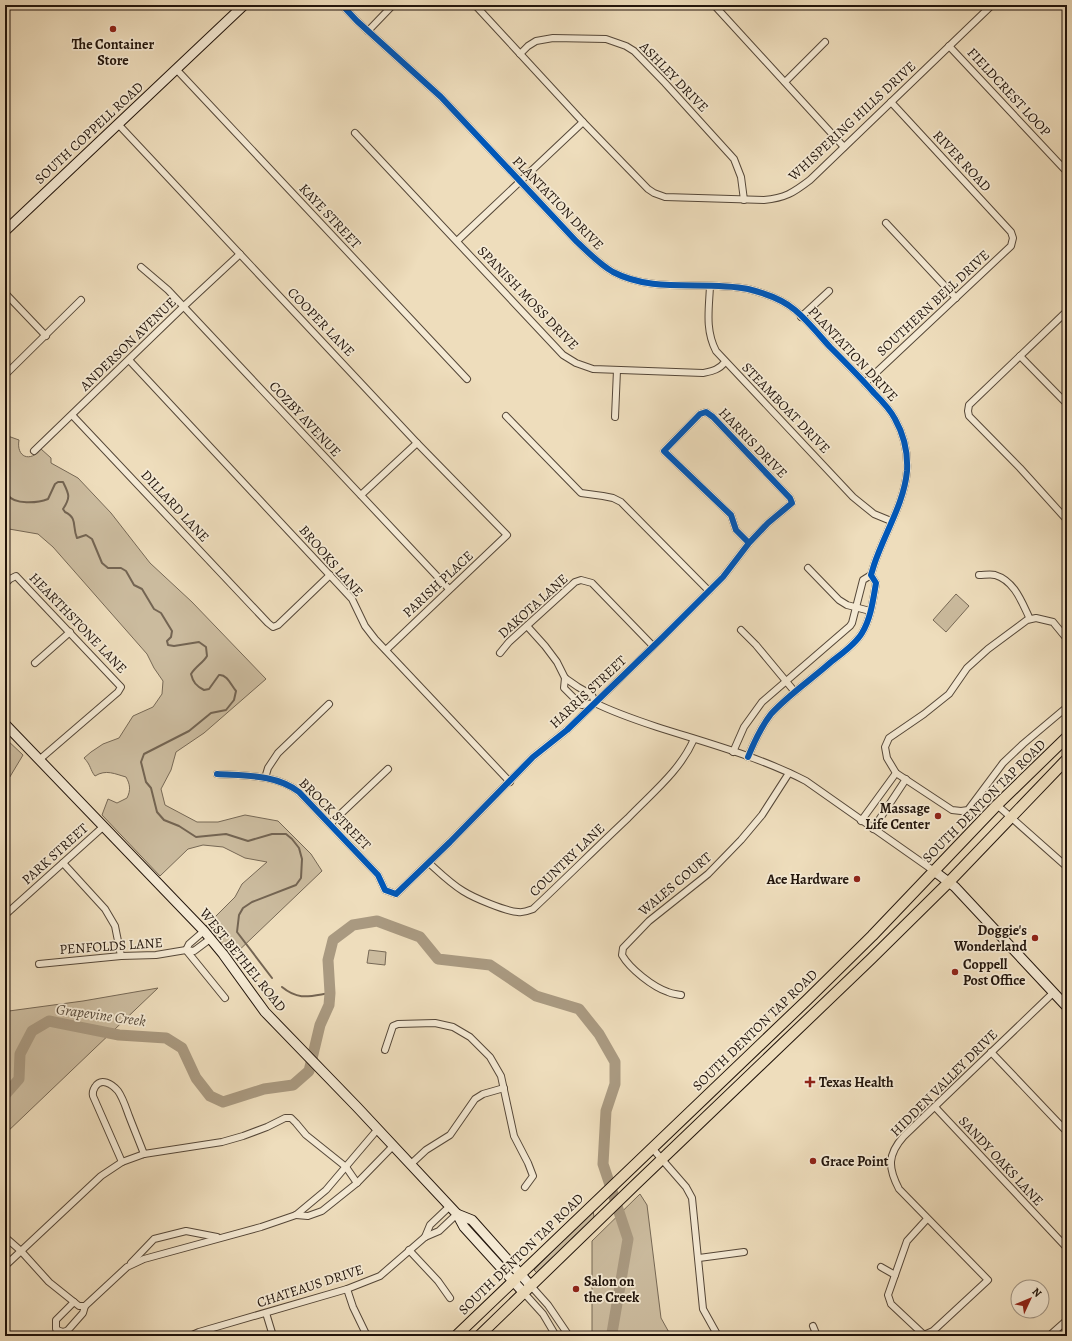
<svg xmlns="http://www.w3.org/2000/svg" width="1072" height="1341" viewBox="0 0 1072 1341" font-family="Alegreya,serif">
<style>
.green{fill:#cbbb9e;stroke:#766855}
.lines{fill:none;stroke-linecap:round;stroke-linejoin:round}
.stream{stroke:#736452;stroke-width:2}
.river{stroke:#a99980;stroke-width:11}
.street-casing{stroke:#554738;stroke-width:8}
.secondary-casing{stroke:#22150c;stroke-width:11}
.primary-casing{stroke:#22150c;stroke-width:12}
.street{stroke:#f4e9d3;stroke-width:6}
.secondary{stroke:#f4e9d3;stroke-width:9}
.primary{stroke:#eeddbc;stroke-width:10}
.cycleway-casing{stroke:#f4e9d3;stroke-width:8}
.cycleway{stroke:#0057b8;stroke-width:6}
.poi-dot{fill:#8f2418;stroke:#f4e9d3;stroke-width:1.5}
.labels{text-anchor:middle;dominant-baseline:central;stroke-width:3.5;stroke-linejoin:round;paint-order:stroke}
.poi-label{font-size:14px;font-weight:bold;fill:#22150c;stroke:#f4e9d3;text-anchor:start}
.street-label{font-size:14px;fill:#22150c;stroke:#f4e9d3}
.water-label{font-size:15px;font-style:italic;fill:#584a3a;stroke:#f4e9d3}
</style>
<rect width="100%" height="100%" fill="#eeddbc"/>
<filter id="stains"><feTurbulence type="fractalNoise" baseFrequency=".005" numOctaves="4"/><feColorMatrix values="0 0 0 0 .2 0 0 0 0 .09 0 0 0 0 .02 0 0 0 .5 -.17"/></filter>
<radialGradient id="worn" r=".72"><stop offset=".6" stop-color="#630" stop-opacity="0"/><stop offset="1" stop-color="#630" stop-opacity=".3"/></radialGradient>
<g class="green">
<path d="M5,435L19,440C16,457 30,463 41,449L51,458V463L78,478L111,513L150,563L192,602L266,679L204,733L176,752L171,770L161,789L165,805L197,822H218L245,815L278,821L311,854L322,871L232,957L206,926L235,897L242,884L267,862L245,858L223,847L203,845L188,849L160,876L102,815L108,799L117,803L127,798C131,790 130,784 126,777C115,774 106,769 95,776C90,770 91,765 84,758L91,752L103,744L119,738L133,716L153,707L162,694L163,681L154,668L147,654L53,547L38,534L9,529L5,531Z"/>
<polygon points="956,594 969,606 946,632 933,620"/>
<polygon points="5,738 23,755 5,785"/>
<polygon points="369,950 386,952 385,965 367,963"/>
<polygon points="158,988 5,1134 5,1010 9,1011 83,1001"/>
<polygon points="640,1194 647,1205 661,1318 671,1336 592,1336 592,1241"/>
<polygon points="593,1210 594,1217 537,1273 534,1270"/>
</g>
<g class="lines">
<g class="stream">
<path d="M5,482C6,486 6,491 8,495C14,505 38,503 48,499L55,484L58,482H63C69,494 71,497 63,509L65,512C78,518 72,527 77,538L86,535L92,539L102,563L108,568H121L126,571L134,585L142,589L154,609L161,613L172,631L171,637L167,641L168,645L174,646L199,642L206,647L207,656C203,663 196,666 191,674C193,682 196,686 204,690L209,689L219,675C227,674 231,685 236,691L234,700L226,710L211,713L189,731L144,754L141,762L146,782L151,788L157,812L164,820L179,826L196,837L226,834L248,841L272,834H286L292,839L299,848L302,859L301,878L296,885L252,902L243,908L239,915L237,932L272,978"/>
<path d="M282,987C299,1001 310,996 330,993"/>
</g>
<polyline class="river" points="5,1095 19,1079 20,1054 32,1031 49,1021 119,1035 166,1038 182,1048 196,1078 210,1096 223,1102 264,1089 293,1085 309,1071 320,1025 329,1005 330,993 328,960 333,940 353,925 377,921 420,937 438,959 490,965 536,996 579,1009 599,1034 615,1062 615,1084 606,1111 603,1164 628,1239 612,1333 613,1336"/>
<g class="street-casing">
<g id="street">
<path d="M342,5L357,21L441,97L576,241C588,252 599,264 613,272C655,294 703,280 748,289C764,293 782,299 795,310C806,319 820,336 830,347C845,362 860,377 874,393C882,401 890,409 895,419C904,435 908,453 907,471C904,504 884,534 874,565L871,575L876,583C873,600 871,618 862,633C855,645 841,654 831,662C812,679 788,695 771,714C761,727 754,742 748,757"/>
<path d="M475,5L583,122L648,189L654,193L665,197L764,200C785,198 793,193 810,180L992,5"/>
<polyline points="714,5 844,147"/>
<polyline points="368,31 393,5"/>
<polyline points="949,46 1067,172"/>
<polyline points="520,54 528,46 536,41 553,38 606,39 626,46 634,51 665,83 734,159 741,177 744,200"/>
<polyline points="176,69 467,379"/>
<polyline points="785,82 825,42"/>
<polyline points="118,124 417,443 507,535 386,650"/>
<path d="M355,133L563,355L576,363L593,369L703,373C712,371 719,370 725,362"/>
<polyline points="886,223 956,298"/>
<polyline points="457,241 583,122"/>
<polyline points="141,267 168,290 449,589"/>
<path d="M710,286C709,309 705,330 716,351L853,497L874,514L891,521"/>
<polyline points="5,293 46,336"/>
<polyline points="1067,311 969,405 968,411 969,416 1020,468 1067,520"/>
<polyline points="801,317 829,291"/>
<polyline points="1020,356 1067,404"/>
<polyline points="129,360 352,599 365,626 375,639 510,782"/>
<polyline points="5,375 81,300"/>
<polyline points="865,383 1011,246 1013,238 1011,232 891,102"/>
<polyline points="72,415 268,623 273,627 278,625 330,575"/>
<polyline points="506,416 581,493 603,496 613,498 621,502 709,591"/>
<polyline points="615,417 617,370"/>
<polyline points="34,451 183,307 240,254"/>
<polyline points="361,495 417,443"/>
<polyline points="808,568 839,600 847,605 870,611"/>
<path d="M979,575C984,575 991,574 995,575C1015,581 1022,603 1030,619"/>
<polyline points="5,584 10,579 16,576 121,687 118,692 39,760"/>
<polyline points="527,626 545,646 557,662 565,678 578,687 592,695 595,703"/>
<polyline points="741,630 756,645 795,692"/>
<polyline points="1067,639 1053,622 1036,618 1027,620 988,649 967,668 949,694 924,714 889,738 885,747 887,758 896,773 952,810 961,811 968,810 1003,763 1023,744 1067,707"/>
<polyline points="500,653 509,642 575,582 581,580 592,583 653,646"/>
<polyline points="35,663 70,632"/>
<polyline points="565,678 564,688 580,704 582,705 595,703"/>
<path d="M595,703C615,713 636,720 657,727C707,743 760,757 806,781L934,871"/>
<polyline points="733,752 744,727 762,702 850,626 852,623 863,580 871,575"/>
<path d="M217,774C245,776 276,774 299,792L378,875L385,890L396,894L450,842L533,757L567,730L662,638L723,577L749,543L768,523L792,503L790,498L713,417L706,412L700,414L664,451L731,515L736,530L749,543"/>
<polyline points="265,778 268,768 278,753 329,704"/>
<polyline points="997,805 1067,867"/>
<polyline points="861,821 896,773"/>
<polyline points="330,824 388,769"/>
<polyline points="873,829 906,779"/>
<polyline points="63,863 105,909 115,926 121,956"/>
<path d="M429,863C439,872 450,883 463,891C474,898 505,911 518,912C524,913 528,911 533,909C565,879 596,848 628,818C652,793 680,771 694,739"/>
<polyline points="5,915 104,826"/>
<polyline points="186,950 225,998"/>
<polyline points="186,950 189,944 204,931"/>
<polyline points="39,964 121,956 156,955 186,950 194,951 210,939"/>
<path d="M681,995C677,994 672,994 668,992C653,987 630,969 622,955L623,948L649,921L708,874L741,840L762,815L789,773"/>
<polyline points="385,1050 393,1026 398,1024 435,1023 453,1027 470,1037 490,1057 501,1076 514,1136 528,1163 533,1176 525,1187"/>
<polyline points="991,1052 1067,1132"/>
<polyline points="935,1107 1067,1248"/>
<polyline points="652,1148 686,1187 692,1198 703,1309 718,1336"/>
<path d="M122,1162L93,1096C92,1092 93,1090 95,1087C101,1077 112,1084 118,1091C123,1098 126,1108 129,1116C134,1129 139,1141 144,1154"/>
<polyline points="411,1164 426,1150 450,1135 475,1099 483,1094 504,1088"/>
<polyline points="296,1215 308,1216 322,1211 357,1183 393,1146"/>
<path d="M927,1219L907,1241L888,1295L891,1304L924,1335L933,1331L988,1280L899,1189C888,1168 887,1155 904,1136L1053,993"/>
<polyline points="5,1237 21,1251 49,1282 79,1306 85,1306 127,1267 144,1259 261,1227 296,1215 326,1190 377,1130"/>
<polyline points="425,1237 430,1225 450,1206"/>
<polyline points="409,1250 438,1281 450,1298"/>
<polyline points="699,1258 744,1252"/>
<polyline points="131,1263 154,1239 186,1231 217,1237"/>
<polyline points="5,1266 101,1176 122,1162 144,1154 222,1142 243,1136 267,1127 285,1118 291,1118 296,1123 306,1135 346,1167 357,1183"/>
<polyline points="881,1267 895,1275"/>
<polyline points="531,1286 548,1305 569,1336"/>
<polyline points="347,1289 353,1307 367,1336"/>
<polyline points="524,1293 543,1314 556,1336"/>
<path d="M74,1302L56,1320V1329C60,1332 64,1333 68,1330L83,1313L85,1306"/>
<polyline points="266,1313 273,1336"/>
<polyline points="813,1326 817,1336"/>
<polyline points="190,1336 199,1332 347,1289 380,1276 425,1237 439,1231 457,1214"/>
<polyline points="1049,1336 1067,1320"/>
</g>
</g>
<g class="secondary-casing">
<g id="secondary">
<polyline points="5,231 244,5"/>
<polyline points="5,724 204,931 223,954 265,1012 357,1107 457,1214 464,1227 524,1293"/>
<polyline points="934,871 955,887 1067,1007"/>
<polyline points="457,1214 472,1220 531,1286"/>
</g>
</g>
<g class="primary-casing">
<g id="primary">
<polyline points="456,1336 806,1001 872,936 997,805 1067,737"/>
<polyline points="479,1336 636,1184 871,959 949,882 1067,759"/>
</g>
</g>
<use href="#street" class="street"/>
<use href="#secondary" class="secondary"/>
<use href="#primary" class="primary"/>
<g class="cycleway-casing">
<g id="cycleway">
<path d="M342,5L357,21L441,97L576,241C588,252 599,264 613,272C655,294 703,280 748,289C764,293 782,299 795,310C806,319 820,336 830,347C845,362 860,377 874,393C882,401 890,409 895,419C904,435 908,453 907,471C904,504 884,534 874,565L871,575L876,583C873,600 871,618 862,633C855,645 841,654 831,662C812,679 788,695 771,714C761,727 754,742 748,757"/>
<path d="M217,774C245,776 276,774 299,792L378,875L385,890L396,894L450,842L533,757L567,730L662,638L723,577L749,543L768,523L792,503L790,498L713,417L706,412L700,414L664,451L731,515L736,530L749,543"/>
</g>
</g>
<use href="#cycleway" class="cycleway"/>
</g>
<g class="poi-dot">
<circle cx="113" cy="29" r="4"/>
<circle cx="938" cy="816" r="4"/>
<circle cx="857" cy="879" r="4"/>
<circle cx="1035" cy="938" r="4"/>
<circle cx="955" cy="972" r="4"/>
<path d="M808 1076h4v4h4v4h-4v4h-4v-4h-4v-4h4z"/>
<circle cx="813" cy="1161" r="4"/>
<circle cx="576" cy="1289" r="4"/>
</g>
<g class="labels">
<g class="poi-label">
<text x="113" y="44" text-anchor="middle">The Container<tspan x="113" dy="16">Store</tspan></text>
<text x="930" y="808" text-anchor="end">Massage<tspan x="930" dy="16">Life Center</tspan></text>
<text x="849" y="879" text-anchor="end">Ace Hardware</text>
<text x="1027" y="930" text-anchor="end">Doggie's<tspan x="1027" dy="16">Wonderland</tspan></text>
<text x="963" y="964">Coppell<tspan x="963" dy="16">Post Office</tspan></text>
<text x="819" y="1082">Texas Health</text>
<text x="821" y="1161">Grace Point</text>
<text x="584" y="1281">Salon on<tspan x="584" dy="16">the Creek</tspan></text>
</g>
<g class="street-label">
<text transform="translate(674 77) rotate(46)">ASHLEY DRIVE</text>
<text transform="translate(1009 92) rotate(47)">FIELDCREST LOOP</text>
<text transform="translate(852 121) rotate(-43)">WHISPERING HILLS DRIVE</text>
<text transform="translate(89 133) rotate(-43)">SOUTH COPPELL ROAD</text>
<text transform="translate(962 161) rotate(47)">RIVER ROAD</text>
<text transform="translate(558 203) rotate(46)">PLANTATION DRIVE</text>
<text transform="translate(330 216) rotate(47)">KAYE STREET</text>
<text transform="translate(528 298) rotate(46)">SPANISH MOSS DRIVE</text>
<text transform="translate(933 303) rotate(-43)">SOUTHERN BELL DRIVE</text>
<text transform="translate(321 322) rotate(46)">COOPER LANE</text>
<text transform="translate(128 344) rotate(-44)">ANDERSON AVENUE</text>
<text transform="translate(853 354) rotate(47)">PLANTATION DRIVE</text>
<text transform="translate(786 408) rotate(46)">STEAMBOAT DRIVE</text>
<text transform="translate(305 419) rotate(47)">COZBY AVENUE</text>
<text transform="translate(753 443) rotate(46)">HARRIS DRIVE</text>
<text transform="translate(175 506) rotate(47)">DILLARD LANE</text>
<text transform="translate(331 561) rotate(49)">BROOKS LANE</text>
<text transform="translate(438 584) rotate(-43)">PARISH PLACE</text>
<text transform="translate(533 606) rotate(-42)">DAKOTA LANE</text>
<text transform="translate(78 623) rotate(46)">HEARTHSTONE LANE</text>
<text transform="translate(588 692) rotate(-43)">HARRIS STREET</text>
<text transform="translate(984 801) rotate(-45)">SOUTH DENTON TAP ROAD</text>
<text transform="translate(335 814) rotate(45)">BROCK STREET</text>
<text transform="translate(55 854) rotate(-42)">PARK STREET</text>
<text transform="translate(567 860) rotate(-44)">COUNTRY LANE</text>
<text transform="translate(675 884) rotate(-40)">WALES COURT</text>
<text transform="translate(111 946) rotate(-4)">PENFOLDS LANE</text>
<text transform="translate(243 960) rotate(51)">WEST BETHEL ROAD</text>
<text transform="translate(755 1030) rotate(-44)">SOUTH DENTON TAP ROAD</text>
<text transform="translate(944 1083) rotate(-45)">HIDDEN VALLEY DRIVE</text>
<text transform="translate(1001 1161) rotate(47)">SANDY OAKS LANE</text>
<text transform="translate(521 1254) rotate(-44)">SOUTH DENTON TAP ROAD</text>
<text transform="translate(310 1286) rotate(-18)">CHATEAUS DRIVE</text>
</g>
<g class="water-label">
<text transform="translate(101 1015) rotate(8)">Grapevine Creek</text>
</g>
</g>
<rect width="1072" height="1341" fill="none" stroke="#eeddbc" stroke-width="20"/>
<rect x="6" y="6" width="1060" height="1329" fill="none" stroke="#22150c" stroke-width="2"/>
<rect x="10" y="10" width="1052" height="1321" fill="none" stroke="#22150c"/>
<g transform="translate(1030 1299) rotate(46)"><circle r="19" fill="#f4e9d3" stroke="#a09483"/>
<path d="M0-3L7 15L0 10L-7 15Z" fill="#8f2418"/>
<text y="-6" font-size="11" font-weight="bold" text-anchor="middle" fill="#22150c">N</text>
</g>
<rect width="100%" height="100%" filter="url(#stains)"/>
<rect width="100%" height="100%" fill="url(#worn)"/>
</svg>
